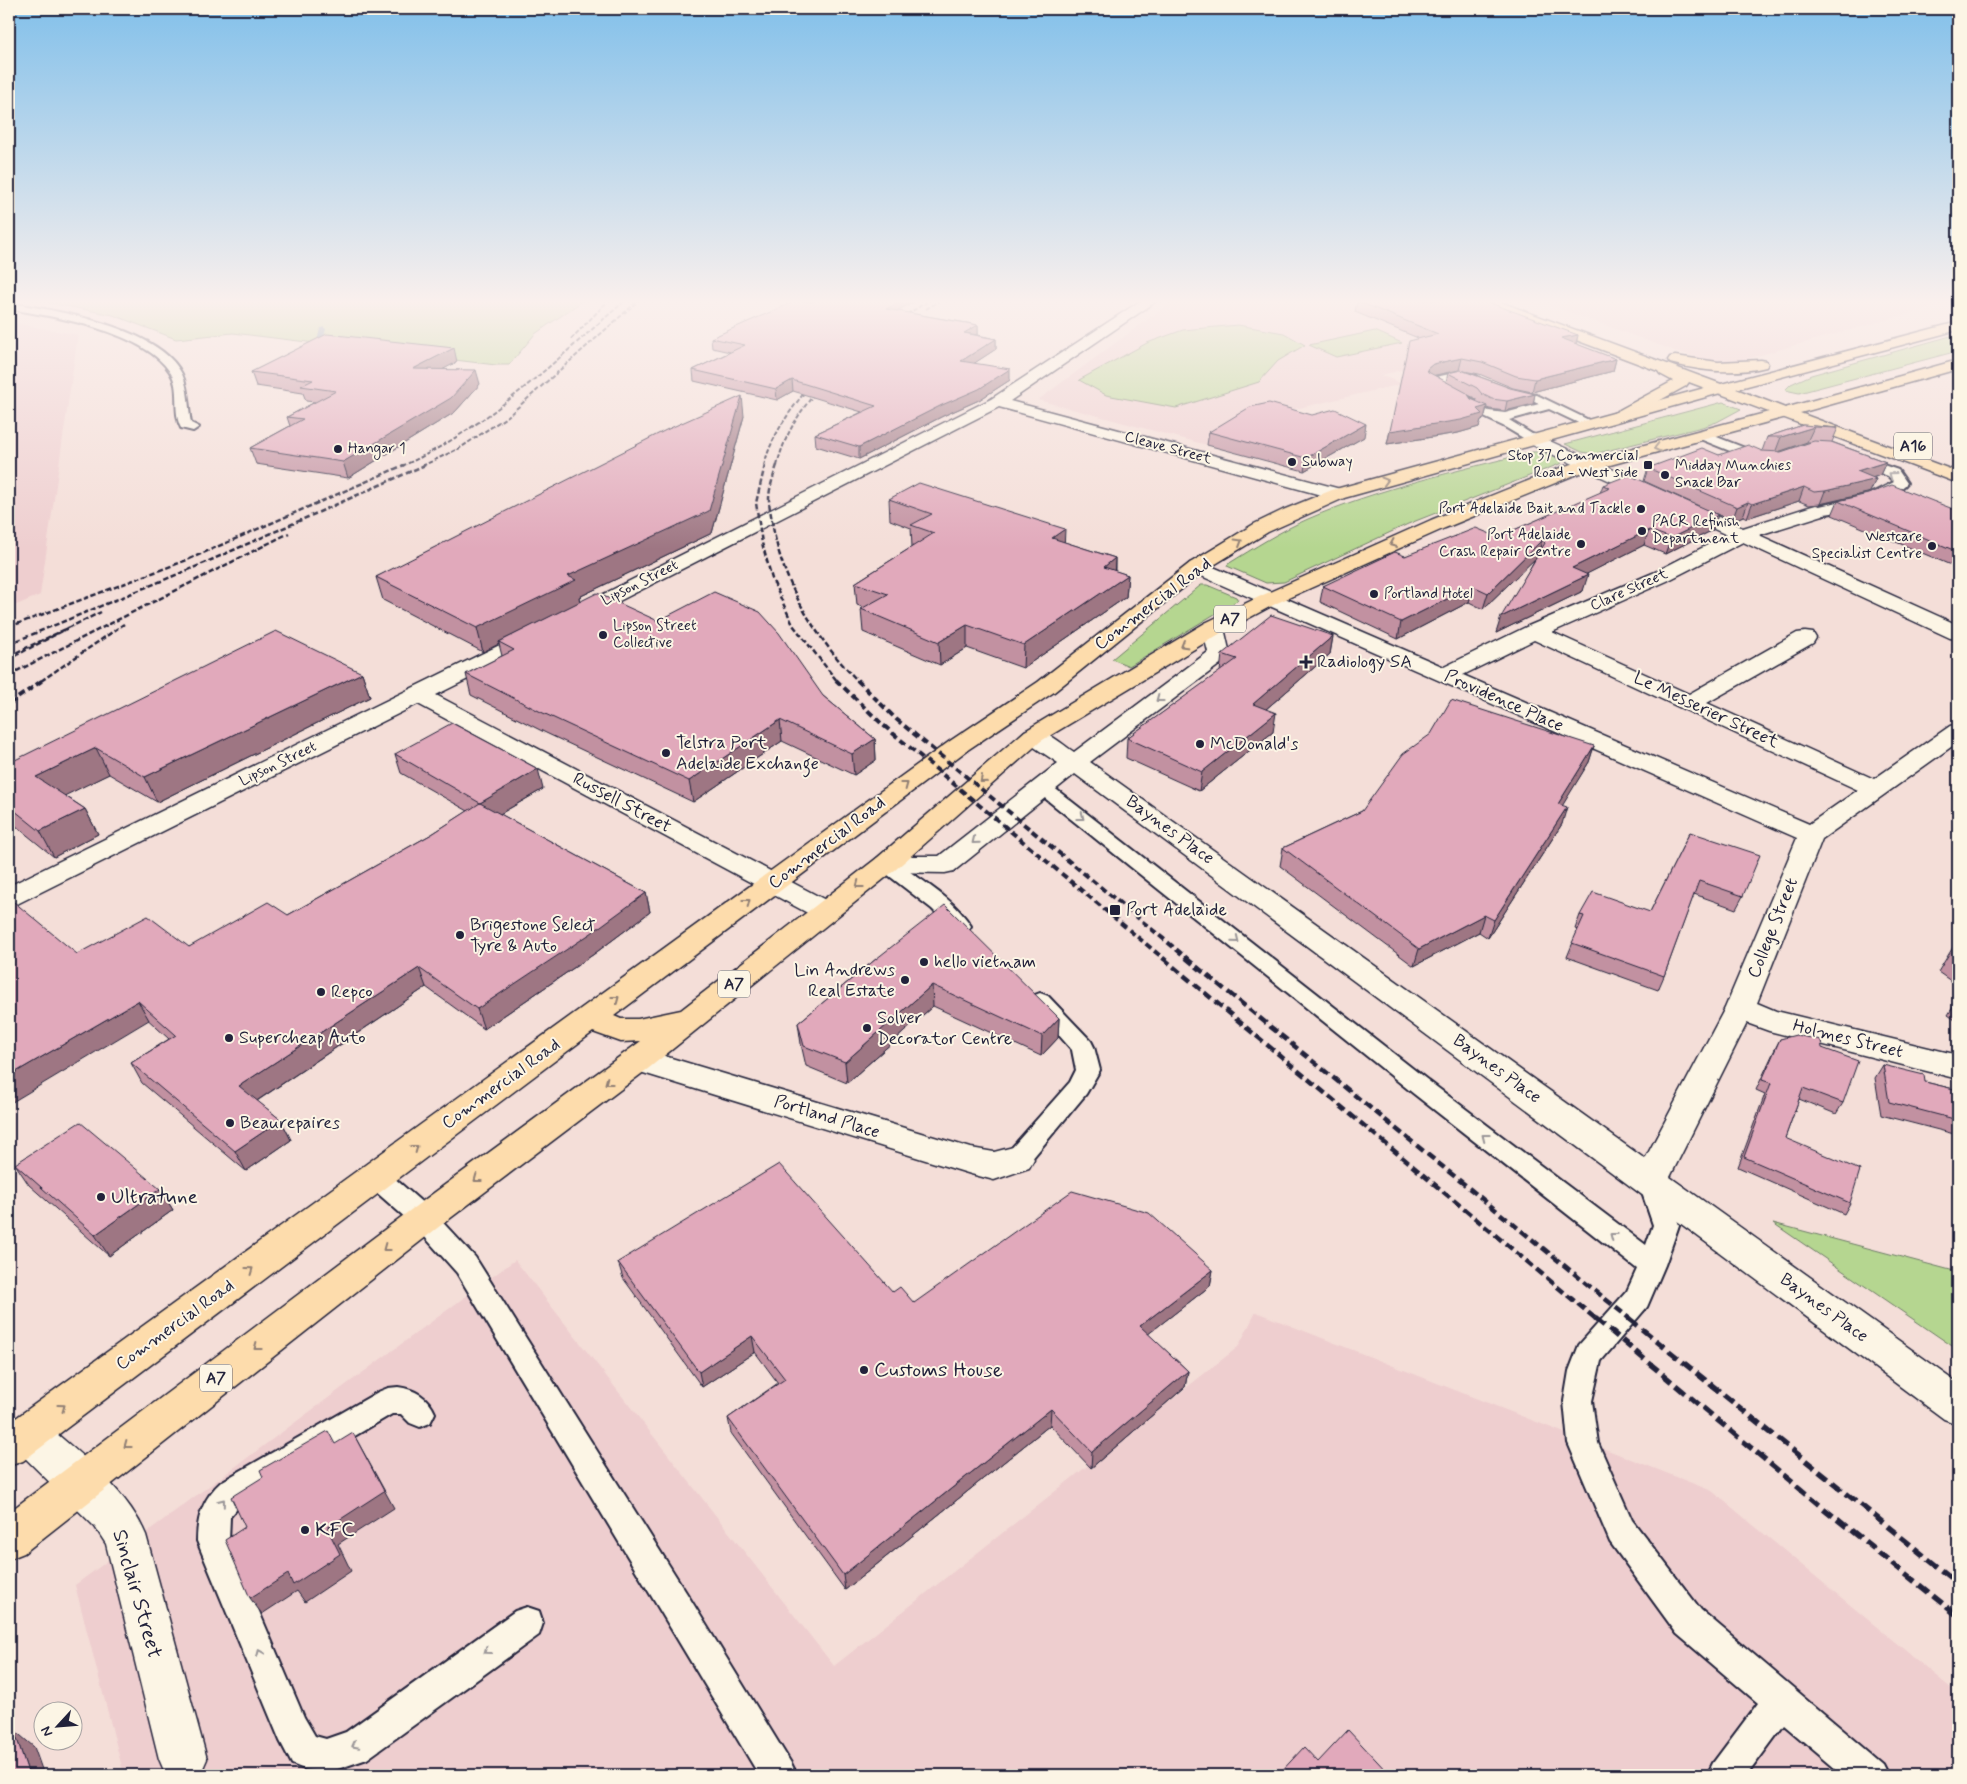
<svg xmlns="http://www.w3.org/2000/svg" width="1967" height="1784" viewBox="0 0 1967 1784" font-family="Mynerve,sans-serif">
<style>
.built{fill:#eececf}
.green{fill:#b5d690;stroke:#6c7c66}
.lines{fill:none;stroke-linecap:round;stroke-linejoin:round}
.stream{fill:#608ba5;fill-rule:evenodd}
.service-casing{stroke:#22223b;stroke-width:4}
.minor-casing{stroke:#22223b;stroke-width:3}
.primary-casing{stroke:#22223b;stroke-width:3}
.trunk-casing{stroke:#22223b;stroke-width:3}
.service{fill:#fcf5e5;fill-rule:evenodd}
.minor{fill:#fcf5e5;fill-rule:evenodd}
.primary{fill:#fddcac;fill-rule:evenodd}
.trunk{fill:#fddcac;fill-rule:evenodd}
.rail-far4{stroke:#22223b;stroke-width:2;stroke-dasharray:4.5 2;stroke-linecap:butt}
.rail-far3{stroke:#22223b;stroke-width:2.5;stroke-dasharray:5.5 2.5;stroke-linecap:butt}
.rail-far2{stroke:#22223b;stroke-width:4;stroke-dasharray:7 4;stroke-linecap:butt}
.rail-far1{stroke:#22223b;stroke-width:4.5;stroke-dasharray:9 4.5;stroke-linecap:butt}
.rail{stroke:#22223b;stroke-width:5.5;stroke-dasharray:12 5.5;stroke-linecap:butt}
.wall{fill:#c291a1;stroke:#22223b;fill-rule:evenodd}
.shaded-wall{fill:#9e7683;stroke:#22223b}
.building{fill:#e1a9bb;stroke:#22223b}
.oneway{stroke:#907f74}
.oneway2{stroke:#9a9698}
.poi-dot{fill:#22223b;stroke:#fcf5e5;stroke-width:2}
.labels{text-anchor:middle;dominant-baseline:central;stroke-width:4;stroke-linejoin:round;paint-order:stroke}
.far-street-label{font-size:15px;fill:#22223b;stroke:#fcf5e5}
.far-poi-label{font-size:15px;fill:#22223b;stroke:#fcf5e5;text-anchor:start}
.shield{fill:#fcf5e5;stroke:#63616e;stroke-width:1}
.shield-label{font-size:16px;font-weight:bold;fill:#22223b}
.street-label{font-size:18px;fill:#22223b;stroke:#fcf5e5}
.poi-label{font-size:18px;fill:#22223b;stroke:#fcf5e5;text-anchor:start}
.near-poi-label{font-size:21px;fill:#22223b;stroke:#fcf5e5;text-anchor:start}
.near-street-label{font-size:21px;fill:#22223b;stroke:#fcf5e5}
</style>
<rect width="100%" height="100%" fill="#f4ded8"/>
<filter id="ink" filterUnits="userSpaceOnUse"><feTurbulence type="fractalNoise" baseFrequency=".02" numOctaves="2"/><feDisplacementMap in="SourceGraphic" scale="10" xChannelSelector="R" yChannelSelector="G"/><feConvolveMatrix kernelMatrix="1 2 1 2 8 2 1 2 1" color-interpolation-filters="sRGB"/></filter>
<g filter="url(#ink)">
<g class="built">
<polygon points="1174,300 1460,300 1550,334 1381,375 1402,384 1248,420 1207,445 1038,400"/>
<polygon points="1536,300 1958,300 1739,361 1710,361 1675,351"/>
<polygon points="9,322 78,335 40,595 9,608"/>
<polygon points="515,1260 834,1666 1238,1347 1256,1312 1712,1491 1958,1694 1958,1775 124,1775 75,1585"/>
</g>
<g class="green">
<polygon points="35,300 584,300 535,334 509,365 496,365 233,333 176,339 113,315"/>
<polygon points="1238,325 1284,333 1305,345 1278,361 1259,382 1176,408 1106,395 1079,380 1147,343 1183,330"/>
<polygon points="1375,331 1402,343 1336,357 1309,345"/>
<polygon points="1958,334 1958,351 1799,393 1785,390 1791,384 1811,375"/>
<polygon points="1723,402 1741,409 1717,422 1702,427 1594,454 1582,452 1565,444"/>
<path d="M1532,452C1541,451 1557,456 1562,463L1408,524L1284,582L1266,583L1227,566L1228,564C1254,548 1280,531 1308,519C1379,488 1457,471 1532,452Z"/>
<polygon points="1201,585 1207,585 1236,597 1238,600 1129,666 1112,659"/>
<polygon points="1773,1223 1958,1272 1958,1350"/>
</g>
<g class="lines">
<polygon class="stream" points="323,327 326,329 322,344 326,347 323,349 316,345 320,329"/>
<g class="service-casing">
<g id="service">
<path d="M9,303C56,310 160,328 182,374C189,389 188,407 191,423L199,427L193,431L181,428C172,411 181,388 170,372C144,331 53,316 9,309Z"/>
<polygon points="1459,372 1477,376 1479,378 1473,381 1459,378 1440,382 1474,400 1478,406 1489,411 1505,413 1539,404 1530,400 1503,395 1501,393 1507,390 1537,395 1597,424 1595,427 1587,427 1549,409 1509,420 1540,439 1538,442 1530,442 1503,426 1469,410 1465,404 1426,383 1431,378"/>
<polygon points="1704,432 1763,455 1765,458 1759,462 1755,461 1700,439 1698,436"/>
<path d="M1857,456L1898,470L1907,483C1896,498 1829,518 1811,514L1809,511L1811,508L1868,495L1894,482L1888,476L1853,463L1851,460L1853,457Z"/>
<polygon points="1042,782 1048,783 1430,1082 1646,1245 1653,1225 1639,1184 1643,1177 1652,1174 1661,1177 1679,1225 1665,1265 1647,1307 1601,1361 1592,1401 1598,1443 1632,1520 1701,1610 1882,1763 1888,1775 1843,1775 1784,1725 1747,1775 1707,1775 1713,1763 1758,1703 1677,1634 1610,1542 1568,1443 1564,1401 1569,1371 1579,1345 1627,1291 1637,1269 1414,1094 1036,791 1033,787 1036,783"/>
<path d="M886,858L893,860C919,879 954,898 971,926L968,931L961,933L954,931L932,909L879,868L876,864L879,860Z"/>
<polygon points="1040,993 1048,996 1091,1041 1094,1047 1100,1070 1086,1094 1026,1166 1017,1169 1008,1166 1005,1159 1008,1152 1070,1082 1076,1070 1072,1050 1029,1001 1032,996"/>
<polygon points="376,1167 385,1170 433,1212 475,1257 689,1597 791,1763 797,1775 759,1775 457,1273 415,1226 367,1184 364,1177 367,1170"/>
<path d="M398,1387C415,1389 428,1397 435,1413L430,1423L420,1427L410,1423L401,1414H392L243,1502L230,1517L229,1541L304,1717L315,1736L326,1739L346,1732L515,1611L527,1607L539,1611L543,1623L539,1635L367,1759L326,1773L304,1769L292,1764L280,1741L197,1541C197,1517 203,1498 221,1482L378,1392L388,1388Z"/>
</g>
</g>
<g class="minor-casing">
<g id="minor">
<polygon points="1142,300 1158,300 1010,401 1344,490 1347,494 1344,498 1338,499 1332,498 999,407 584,619 577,621 570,619 567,615 570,611 991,399"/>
<path d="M1534,434L1743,528L1809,507L1816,505L1823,507L1825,511L1823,515L1759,535L1958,625V639L1950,638L1743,542L1667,581L1552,632L1689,694L1797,633L1805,632L1813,633L1816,638L1813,643L1707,703L1874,779L1950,726L1958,724V742L1822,839L1757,1003L1776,1011L1958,1055V1079L1769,1031L1747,1023L1670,1177L1958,1383V1424L1944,1419L1075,774L954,871L945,873L886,872L877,870L873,864L877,858L886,856H939L1058,763L1025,741L1021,736L1025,731C1043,726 1059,742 1074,752L1208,652L1202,628L1205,623L1213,622L1221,623L1224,628L1230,654L1227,659L1090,762L1645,1159L1725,1008L1797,838L1190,571L1187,567L1190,563L1197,561L1204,563L1444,667L1526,627L1653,573L1727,535L1528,443L1526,439L1528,435ZM1534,640L1858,790L1809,824L1463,675Z"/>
<polygon points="534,631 542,632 545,637 542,642 436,695 835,905 839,911 835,917 825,920 815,917 418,704 19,903 9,906 9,886 526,632"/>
<polygon points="638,1048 971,1148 994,1152 1017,1146 1029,1150 1034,1159 1029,1168 994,1180 971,1174 627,1068 622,1060 627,1052"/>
<path d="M27,1414L41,1420C78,1453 127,1489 146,1535L207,1759L200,1775H166L159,1759L106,1544L95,1527L13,1446C8,1436 8,1430 13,1420Z"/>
</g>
</g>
<g class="primary-casing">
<polygon id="primary" points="1719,384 1724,386 1727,389 1724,392 1344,498 1268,532 1204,571 1054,692 966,751 614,1016 621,1019 638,1019 681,1010 877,858 1025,731 1205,623 1263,595 1431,520 1565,466 1784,408 1790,410 1792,413 1790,416 1577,474 1445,528 1277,603 1221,633 1041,741 895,870 649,1068 436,1229 24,1553 9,1559 9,1512 412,1209 641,1041 621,1042 593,1032 23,1461 9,1466 9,1423 950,741 1038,682 1190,563 1254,524 1283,510 1332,490"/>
</g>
<g class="trunk-casing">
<g id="trunk">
<polygon points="1476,300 1495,300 1721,384 1958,322 1958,330 1736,389 1785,408 1958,360 1958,369 1800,413 1958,472 1958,483 1689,382 1686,386 1624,420 1612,420 1610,417 1612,414 1673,381 1660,374 1658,371 1478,303"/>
<path d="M1675,356L1718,362L1761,360L1766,361L1768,364L1766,367C1735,375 1701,371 1670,363L1668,360L1670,357Z"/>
</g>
</g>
<use href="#service" class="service"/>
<use href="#minor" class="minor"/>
<use href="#primary" class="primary"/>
<use href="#trunk" class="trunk"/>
<g class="rail-far4">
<polyline points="926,309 941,300"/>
<polyline points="896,321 930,300"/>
<polyline points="571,339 609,300"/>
<path d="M402,466C487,429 556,359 626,300"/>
<polyline points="422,466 460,448 508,416 639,300"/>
<path d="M764,466C771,435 792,408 812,383"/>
<path d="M777,466C784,435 801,409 822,385"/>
</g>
<g class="rail-far3">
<polyline points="765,465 756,503 762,543 772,579 793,625 837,681"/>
<path d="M777,465C774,475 769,488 769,499C769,506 771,514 772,521C781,582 816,639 858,681"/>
<polyline points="9,627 187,560 404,465"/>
<polyline points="68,628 101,612"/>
<polyline points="9,644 200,565 425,465"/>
<polyline points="9,656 68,628 9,659"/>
<polyline points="9,675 289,533"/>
<polyline points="41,681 124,624"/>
</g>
<g class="rail-far2">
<polyline points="836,680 883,725 1164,959"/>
<polyline points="857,680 896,719 1188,959"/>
<polyline points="9,704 43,680"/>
</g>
<g class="rail-far1">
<polyline points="1163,958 1596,1319"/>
<polyline points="1186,958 1630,1319"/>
</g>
<g class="rail">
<polyline points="1595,1318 1822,1507 1958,1616"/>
<polyline points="1628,1318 1958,1583"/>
</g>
</g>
<g class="wall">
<polygon points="1926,300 1946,300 1942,304"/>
<path d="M1357,301L1578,335L1576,344L1616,359L1613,371L1532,392L1513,388L1479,374L1464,371L1510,388L1535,394L1533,404L1505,411L1490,409L1487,408L1484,419L1481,420L1479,427L1458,433L1387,444L1390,431L1418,338L1355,312ZM1459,370L1448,373L1446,382L1434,375ZM1468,395L1475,398L1477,401L1471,399Z"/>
<polygon points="812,302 898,310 898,311 978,325 978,335 996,339 996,349 974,363 1010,380 979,400 943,416 859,459 816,446 815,434 862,412 793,391 777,400 694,381 693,370 730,352 712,348 711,338"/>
<polygon points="457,362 443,369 480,384 455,412 348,478 256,464 250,448 290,426 287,417 315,402 306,401 303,393 256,386 251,372"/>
<polygon points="744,416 712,533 579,597 580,602 823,696 875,739 876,760 854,775 782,741 693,802 546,733 471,695 466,674 502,656 499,644 483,652 383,600 376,577"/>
<path d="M1803,425L1838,428L1832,442L1886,462L1880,475L1873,478L1876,479L1870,492L1867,493L1820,504L1809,505L1799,501L1747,518L1743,516L1732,521L1644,481L1648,468L1719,455L1762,451L1767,437ZM1807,442H1810L1781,452H1779Z"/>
<polygon points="1209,432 1364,437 1304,471 1207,445"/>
<polygon points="1603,485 1713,530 1665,554 1644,545 1586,574 1583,591 1496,633 1536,557 1483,609 1469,602 1398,639 1320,602 1323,586 1405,556 1498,537 1600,493"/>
<polygon points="889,499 1064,542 1115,558 1115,571 1128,575 1126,597 1023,668 967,648 940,665 863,632 861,609 865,608 857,605 855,583 912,547 911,528 890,520"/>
<polygon points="1838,501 1958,511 1958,565 1953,566 1832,515"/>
<polygon points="1333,636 1330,654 1266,709 1273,732 1199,791 1126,758 1127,738 1220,672 1222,654"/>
<polygon points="362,673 370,697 157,802 109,774 64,795 85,809 98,834 54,857 11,822 9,823 9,763"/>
<polygon points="1594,746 1589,762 1562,805 1562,824 1488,938 1479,932 1414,966 1280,866 1283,848 1362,811"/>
<polygon points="395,754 543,789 500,814 646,893 650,912 594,954 484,1029 426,987 257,1101 281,1120 291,1140 246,1171 142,1083 131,1063 169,1039 77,954 189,947 288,915 432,834 468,811 401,773"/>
<polygon points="1690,832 1743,896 1736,909 1694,894 1664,976 1658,990 1567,957 1578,930 1575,929 1580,915 1650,912"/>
<polygon points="1958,939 1958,986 1938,972"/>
<polygon points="876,959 1059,1018 1058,1038 1041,1056 933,1006 847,1083 806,1066 801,1044 798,1023"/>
<polygon points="1958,999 1958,1022 1948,1015"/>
<polygon points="1780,1039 1822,1048 1843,1103 1836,1114 1799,1099 1785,1138 1850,1203 1844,1214 1738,1167 1765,1094 1756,1090 1775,1049"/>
<polygon points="1883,1065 1925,1082 1958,1090 1958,1135 1881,1115 1875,1078"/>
<polygon points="15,1164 160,1189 173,1210 109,1256 29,1185"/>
<polygon points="618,1262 893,1292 914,1303 1213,1270 1210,1286 1148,1334 1188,1371 1185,1387 1091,1468 1050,1425 845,1590 731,1433 728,1418 778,1383 755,1352 702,1387 623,1278"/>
</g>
<g class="shaded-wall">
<polygon points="899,300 919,300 898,310 898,313 886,309 894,302"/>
<polygon points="978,325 978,335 964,333"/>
<polygon points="1578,335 1575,347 1561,338"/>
<polygon points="996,339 996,349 961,372 961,361"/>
<polygon points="454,348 457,362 417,383 413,369"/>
<polygon points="1462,358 1459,370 1431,376 1425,382 1427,369 1433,364"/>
<polygon points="1616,359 1613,371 1532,392 1535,379"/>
<polygon points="1010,369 1010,380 979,400 943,416 859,459 859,447"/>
<polygon points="476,370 480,384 455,412 348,478 343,462"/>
<polygon points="792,380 793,391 777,400 776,389"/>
<polygon points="1535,394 1533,404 1505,411 1507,401"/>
<polygon points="742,396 744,416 712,533 579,597 580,603 499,642 499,644 483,652 477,628 568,576"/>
<polygon points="1487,406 1484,419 1481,420 1479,427 1458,433 1387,444 1390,431"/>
<polygon points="1366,424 1364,437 1304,471 1306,458"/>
<polygon points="1814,427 1807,442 1775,453 1781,437"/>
<polygon points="1886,462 1880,475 1852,485 1857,471"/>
<polygon points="1876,479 1870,492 1867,493 1820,504 1825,491"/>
<polygon points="1804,487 1799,501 1747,518 1752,504"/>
<polygon points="1748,502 1743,516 1732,521 1737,507"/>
<polygon points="1718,515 1713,530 1665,554 1671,538"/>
<polygon points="1065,529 1064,550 1052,538"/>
<polygon points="1649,530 1644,545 1567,584 1572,568"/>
<polygon points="1542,540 1538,556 1483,609 1488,593"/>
<polygon points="1958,556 1958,564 1953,566"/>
<polygon points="1115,558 1114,580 1104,567"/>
<polygon points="1128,575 1126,597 1023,668 1024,645"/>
<polygon points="1588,575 1583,591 1496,633 1501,617"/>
<polygon points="1473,586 1469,602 1398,639 1401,622"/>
<polygon points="967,625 967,648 940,665 939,642"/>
<polygon points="1333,636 1330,654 1251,722 1253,704"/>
<polygon points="362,673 370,697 157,802 145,777"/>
<polygon points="1276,713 1273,732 1199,791 1202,772"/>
<polygon points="780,720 782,741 693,802 689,781"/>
<polygon points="875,739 876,760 854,775 852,754"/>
<polygon points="1594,746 1589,762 1553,821 1558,804"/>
<polygon points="96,748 109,774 50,803 36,777"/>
<polygon points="538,769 543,789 486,822 480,803"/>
<polygon points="1567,807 1562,824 1488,938 1494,920"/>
<polygon points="85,809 98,834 54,857 40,831"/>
<polygon points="646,893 650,912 594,954 484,1029 477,1009"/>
<polygon points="1484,915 1479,932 1414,966 1419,949"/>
<polygon points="419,968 426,987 249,1106 239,1086"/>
<polygon points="932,985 933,1006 847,1083 845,1062"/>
<polygon points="138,1001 149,1020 9,1104 9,1076"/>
<polygon points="1059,1018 1058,1038 1041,1056 1042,1036"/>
<polygon points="281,1120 291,1140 246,1171 235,1151"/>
<polygon points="160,1189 173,1210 109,1256 95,1235"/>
<polygon points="1213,1270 1210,1286 1138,1342 1140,1326"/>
<polygon points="752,1336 755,1352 702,1387 699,1372"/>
<polygon points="1188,1371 1185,1387 1091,1468 1092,1452"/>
<polygon points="1051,1409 1050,1425 845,1590 843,1575"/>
<polygon points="353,1433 394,1508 338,1544 351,1571 305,1602 297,1591 262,1614 250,1598 327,1528"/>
<polygon points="14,1730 34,1747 44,1775 29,1775"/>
</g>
<g class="building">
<polygon points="798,300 812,302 817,300 899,300 894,302 898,303 886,309 978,325 964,333 996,339 961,361 1010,369 979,389 942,405 859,447 815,434 876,406 792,380 776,389 693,370 745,345 711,338"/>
<polygon points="1363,300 1482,300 1578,335 1561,338 1616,359 1535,379 1516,376 1482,362 1462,358 1433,364 1427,369 1428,372 1467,393 1471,399 1487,406 1477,409 1482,414 1461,420 1390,431 1409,341 1438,334 1357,301"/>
<polygon points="327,334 454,348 413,369 476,370 451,398 343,462 250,448 303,419 287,417 336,391 301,386 313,380 251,372"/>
<polygon points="1461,370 1510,388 1535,394 1507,401 1492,399 1482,394 1477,388 1448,373"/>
<polygon points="742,396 709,511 568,576 576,580 477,628 376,577 666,430"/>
<polygon points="1269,403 1312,415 1335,409 1366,424 1306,458 1209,432 1250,407"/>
<polygon points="1803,425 1838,428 1814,427 1781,437 1767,437"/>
<polygon points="1814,441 1831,442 1886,462 1857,471 1876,479 1873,480 1825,491 1814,492 1804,487 1752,504 1748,502 1737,507 1648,468 1702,448 1719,455 1748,445 1762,451 1781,452"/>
<polygon points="1629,475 1718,515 1671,538 1649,530 1572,568 1588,575 1501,617 1545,543 1542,540 1488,593 1473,586 1401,622 1323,586 1395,552 1405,556 1476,528 1498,537 1610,488 1603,485"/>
<polygon points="919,483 1065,529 1052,538 1115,558 1104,567 1128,575 1024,645 967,625 939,642 861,609 888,594 855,583 934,533 911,525 932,514 889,499"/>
<polygon points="1892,485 1958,511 1958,552 1838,501 1868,494"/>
<polygon points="714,592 760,612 779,633 823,696 875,739 852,754 780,720 689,781 541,712 466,674 514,650 499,642 597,593 658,621"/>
<polygon points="1271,615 1333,636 1253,704 1276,713 1202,772 1127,738 1237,659 1222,654"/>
<polygon points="276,631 362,673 145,777 96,748 36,777 85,809 40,831 9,806 9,763"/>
<polygon points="1451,700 1594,746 1558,804 1567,807 1494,920 1484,915 1419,949 1283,848 1362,811 1403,754 1431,734"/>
<polygon points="452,723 538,769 480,803 395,754"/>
<polygon points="480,803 646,893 590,934 477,1009 419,968 239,1086 281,1120 235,1151 131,1063 176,1035 138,1001 9,1076 9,905 14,902 77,954 148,916 189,947 268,902 288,915 432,834"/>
<polygon points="1690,832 1760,855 1743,896 1699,881 1664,976 1572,943 1584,916 1580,915 1593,892 1650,912"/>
<polygon points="945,905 1059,1018 1042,1036 932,985 845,1062 804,1046 798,1023 876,959"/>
<polygon points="1796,1035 1821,1040 1822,1048 1858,1061 1843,1103 1803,1088 1785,1138 1860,1170 1850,1203 1744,1157 1771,1083 1762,1080 1780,1039"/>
<polygon points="1883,1065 1924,1075 1925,1082 1958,1090 1958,1120 1889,1102"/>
<polygon points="80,1122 160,1189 95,1235 15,1164"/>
<polygon points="779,1164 893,1292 900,1287 914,1303 1072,1191 1149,1213 1213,1270 1140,1326 1188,1371 1092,1452 1051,1409 843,1575 728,1418 785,1379 752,1336 699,1372 618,1262"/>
<polygon points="328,1431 335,1444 353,1433 384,1491 327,1528 340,1554 293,1585 288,1574 250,1598 225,1540 245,1527 231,1497 263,1477 260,1470"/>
<polygon points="14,1730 29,1775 9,1775 9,1734"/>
<polygon points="1348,1730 1390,1775 1278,1775 1304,1747 1318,1762"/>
</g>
<defs><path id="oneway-chevron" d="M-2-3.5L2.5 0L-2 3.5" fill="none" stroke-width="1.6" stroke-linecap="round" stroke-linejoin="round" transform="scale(1.25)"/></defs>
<g class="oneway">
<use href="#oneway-chevron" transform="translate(1657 448) rotate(166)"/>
<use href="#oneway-chevron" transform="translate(1385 481) rotate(-16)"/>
<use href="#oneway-chevron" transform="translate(1239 542) rotate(-31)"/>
<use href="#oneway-chevron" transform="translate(1393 544) rotate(156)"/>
<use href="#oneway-chevron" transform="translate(1184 645) rotate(150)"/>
<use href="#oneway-chevron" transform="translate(983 780) rotate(139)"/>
<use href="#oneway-chevron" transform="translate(905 785) rotate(-37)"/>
<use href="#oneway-chevron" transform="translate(859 885) rotate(142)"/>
<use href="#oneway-chevron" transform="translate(747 902) rotate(-37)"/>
<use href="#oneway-chevron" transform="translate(616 999) rotate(-37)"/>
<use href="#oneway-chevron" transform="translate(608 1082) rotate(143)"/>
<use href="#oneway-chevron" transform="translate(415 1148) rotate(-37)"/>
<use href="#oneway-chevron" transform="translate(477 1179) rotate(143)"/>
<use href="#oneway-chevron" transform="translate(386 1248) rotate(143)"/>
<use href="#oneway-chevron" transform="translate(250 1270) rotate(-36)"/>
<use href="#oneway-chevron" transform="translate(257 1347) rotate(143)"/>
<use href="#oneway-chevron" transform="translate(62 1407) rotate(-36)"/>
<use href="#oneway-chevron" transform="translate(127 1445) rotate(143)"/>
</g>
<g class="oneway2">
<use href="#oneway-chevron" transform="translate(1892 475) rotate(-144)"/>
<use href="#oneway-chevron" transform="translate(1159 699) rotate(143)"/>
<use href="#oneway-chevron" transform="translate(1081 817) rotate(38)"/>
<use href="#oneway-chevron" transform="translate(975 841) rotate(141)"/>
<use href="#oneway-chevron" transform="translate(1236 940) rotate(39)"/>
<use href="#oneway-chevron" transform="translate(1485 1137) rotate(-142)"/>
<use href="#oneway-chevron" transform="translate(1613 1236) rotate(-143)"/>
<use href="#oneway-chevron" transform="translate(222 1502) rotate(-51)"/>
<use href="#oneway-chevron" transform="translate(487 1651) rotate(144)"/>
<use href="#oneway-chevron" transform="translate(260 1653) rotate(-113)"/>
<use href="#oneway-chevron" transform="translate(355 1745) rotate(152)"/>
</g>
</g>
<linearGradient id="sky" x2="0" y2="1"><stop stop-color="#82c0ea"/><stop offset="0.55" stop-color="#faf0ed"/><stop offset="1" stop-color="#faf0ed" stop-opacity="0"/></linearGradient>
<rect width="1967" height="549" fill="url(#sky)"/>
<g class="poi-dot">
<circle cx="338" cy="449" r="5"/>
<circle cx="1292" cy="462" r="5"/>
<rect x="1643" y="460" width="10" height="10" rx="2.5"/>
<circle cx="1665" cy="475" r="5"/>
<circle cx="1641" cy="509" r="5"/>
<circle cx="1642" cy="531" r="5"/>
<circle cx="1581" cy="544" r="5"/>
<circle cx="1932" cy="546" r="5"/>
<circle cx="1374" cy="594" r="5"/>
<circle cx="603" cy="635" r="5"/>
<path d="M1303.5 654.5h5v5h5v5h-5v5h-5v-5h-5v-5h5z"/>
<circle cx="1200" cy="744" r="5"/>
<circle cx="666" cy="753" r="5"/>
<rect x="1109" y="904" width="12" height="12" rx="2.5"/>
<circle cx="460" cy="935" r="5"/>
<circle cx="924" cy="962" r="5"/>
<circle cx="905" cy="980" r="5"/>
<circle cx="321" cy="992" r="5"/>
<circle cx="867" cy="1028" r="5"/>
<circle cx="229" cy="1038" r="5"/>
<circle cx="230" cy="1123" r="5"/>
<circle cx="101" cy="1197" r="5"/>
<circle cx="864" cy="1370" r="5"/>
<circle cx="305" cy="1530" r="5"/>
</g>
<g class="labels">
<g class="far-street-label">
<text transform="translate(1168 448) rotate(15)">Cleave Street</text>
<text transform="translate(640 583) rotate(-27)">Lipson Street</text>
<text transform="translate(1629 590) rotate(-24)">Clare Street</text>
<text transform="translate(278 764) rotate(-26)">Lipson Street</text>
</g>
<g class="far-poi-label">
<text x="348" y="449">Hangar 1</text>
<text x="1638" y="456" text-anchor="end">Stop 37 Commercial<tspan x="1638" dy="17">Road - West side</tspan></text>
<text x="1302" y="462">Subway</text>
<text x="1675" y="466">Midday Munchies<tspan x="1675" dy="17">Snack Bar</tspan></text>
<text x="1631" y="509" text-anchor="end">Port Adelaide Bait and Tackle</text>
<text x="1652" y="522">PACR Refinish<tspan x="1652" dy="17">Department</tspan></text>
<text x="1571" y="535" text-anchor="end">Port Adelaide<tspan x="1571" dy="17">Crash Repair Centre</tspan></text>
<text x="1922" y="537" text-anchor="end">Westcare<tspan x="1922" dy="17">Specialist Centre</tspan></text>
<text x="1384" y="594">Portland Hotel</text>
<text x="613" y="626">Lipson Street<tspan x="613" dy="17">Collective</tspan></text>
</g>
<g class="shield">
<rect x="1894" y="432.5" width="38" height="27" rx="4"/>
<rect x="1214" y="605.5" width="32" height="27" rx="4"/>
<rect x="718" y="970.5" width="32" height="27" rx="4"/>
<rect x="200" y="1364.5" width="32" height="27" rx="4"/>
</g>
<g class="shield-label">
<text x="1913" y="446">A16</text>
<text x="1230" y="619">A7</text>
<text x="734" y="984">A7</text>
<text x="216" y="1378">A7</text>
</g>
<g class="street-label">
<text transform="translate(1153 604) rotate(-37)">Commercial Road</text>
<text transform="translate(1504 701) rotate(24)">Providence Place</text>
<text transform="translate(1706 710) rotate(25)">Le Messerier Street</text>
<text transform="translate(622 803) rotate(28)">Russell Street</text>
<text transform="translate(1170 830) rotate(36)">Baynes Place</text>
<text transform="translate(827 843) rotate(-37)">Commercial Road</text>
<text transform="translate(1773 928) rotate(-68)">College Street</text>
<text transform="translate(1848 1039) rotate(14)">Holmes Street</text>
<text transform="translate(1497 1069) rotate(36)">Baynes Place</text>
<text transform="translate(501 1084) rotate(-36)">Commercial Road</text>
<text transform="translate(827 1117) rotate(17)">Portland Place</text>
<text transform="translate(1824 1308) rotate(36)">Baynes Place</text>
<text transform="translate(175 1325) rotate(-36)">Commercial Road</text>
</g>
<g class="poi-label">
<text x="1317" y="662">Radiology SA</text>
<text x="676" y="743">Telstra Port<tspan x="676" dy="21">Adelaide Exchange</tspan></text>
<text x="1210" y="744">McDonald's</text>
<text x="1126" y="910">Port Adelaide</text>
<text x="470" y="925">Brigestone Select<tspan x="470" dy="21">Tyre &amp; Auto</tspan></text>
<text x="934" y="962">hello vietnam</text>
<text x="895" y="970" text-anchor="end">Lin Andrews<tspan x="895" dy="21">Real Estate</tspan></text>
<text x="331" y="992">Repco</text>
<text x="877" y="1018">Solver<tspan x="877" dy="21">Decorator Centre</tspan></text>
<text x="239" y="1038">Supercheap Auto</text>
<text x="240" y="1123">Beaurepaires</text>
</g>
<g class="near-poi-label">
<text x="111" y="1197">Ultratune</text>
<text x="874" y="1370">Customs House</text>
<text x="315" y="1530">KFC</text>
</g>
<g class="near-street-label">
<text transform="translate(137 1594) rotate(74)">Sinclair Street</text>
</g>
</g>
<rect width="1967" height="1784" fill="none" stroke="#fcf5e5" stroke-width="30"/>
<rect x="15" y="15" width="1937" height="1754" fill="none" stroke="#22223b" stroke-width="2" filter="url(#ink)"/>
<g transform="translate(58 1726) rotate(244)"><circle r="24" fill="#fcf5e5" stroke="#a5a1a1"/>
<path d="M0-4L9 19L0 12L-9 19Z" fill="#22223b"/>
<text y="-8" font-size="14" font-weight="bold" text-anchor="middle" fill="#22223b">N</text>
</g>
</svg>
